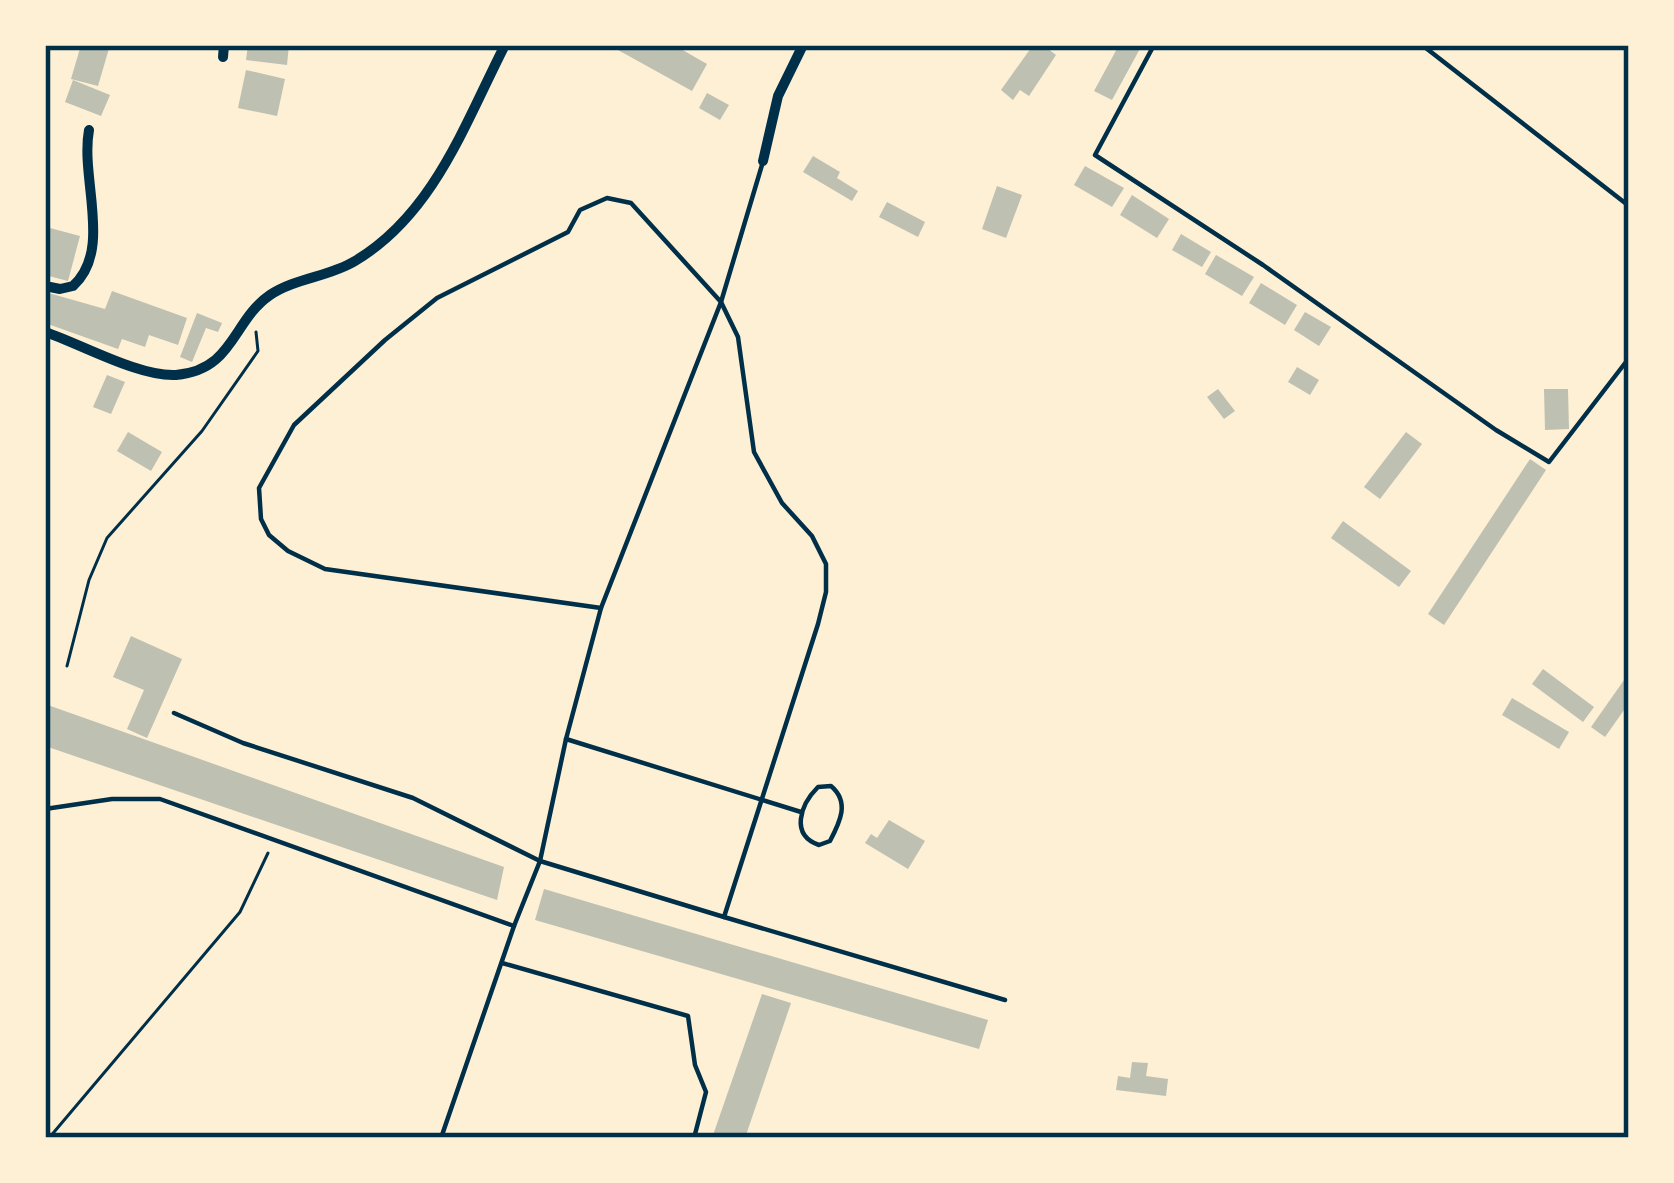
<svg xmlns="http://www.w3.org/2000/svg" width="1674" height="1183" viewBox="0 0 1674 1183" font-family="'Open Sans',sans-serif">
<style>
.building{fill:#bec0b2}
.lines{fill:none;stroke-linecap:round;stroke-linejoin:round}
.path{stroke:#003049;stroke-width:3}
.service{stroke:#003049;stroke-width:4.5}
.minor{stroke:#003049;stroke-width:10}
.neatline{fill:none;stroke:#003049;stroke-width:4.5}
</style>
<rect width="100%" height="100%" fill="#fdf0d5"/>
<g class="building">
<polygon points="81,45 110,45 98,86 71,79"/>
<polygon points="248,45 289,45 287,65 246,60"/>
<polygon points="609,45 674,45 707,64 692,91"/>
<polygon points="1033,45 1043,45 1056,55 1029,96 1020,90 1013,100 1001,90"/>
<polygon points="1119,45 1142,45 1112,100 1094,91"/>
<polygon points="246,70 285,79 277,116 238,108"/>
<polygon points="73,80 110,95 101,116 65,102"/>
<polygon points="707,93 729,105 720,120 699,108"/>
<polygon points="813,156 840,172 837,178 858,191 852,201 803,172"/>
<polygon points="1085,166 1124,188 1112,207 1074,185"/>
<polygon points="997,186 1022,195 1006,238 982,229"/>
<polygon points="1132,195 1169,219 1157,238 1120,215"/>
<polygon points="887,202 925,222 918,237 879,217"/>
<polygon points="50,228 80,236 68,281 45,275"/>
<polygon points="1181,234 1211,252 1202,267 1172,250"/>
<polygon points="1216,255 1254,277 1242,296 1205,274"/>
<polygon points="1261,283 1297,305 1285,325 1249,303"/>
<polygon points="112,291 187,318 178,345 149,335 145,347 122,339 118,349 45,323 45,292 105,309"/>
<polygon points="1305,312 1331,327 1319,346 1294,330"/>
<polygon points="197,313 222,323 218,332 206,328 192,362 180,357"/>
<polygon points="1297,367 1319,380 1310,395 1288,382"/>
<polygon points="107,375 125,382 111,414 93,407"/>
<polygon points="1218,389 1235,411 1224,419 1207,397"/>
<polygon points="1544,389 1568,389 1569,429 1545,430"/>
<polygon points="128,432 162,452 151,471 117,451"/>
<polygon points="1406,432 1422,444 1380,499 1364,487"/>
<polygon points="1530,459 1546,470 1444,625 1428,614"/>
<polygon points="1343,521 1411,571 1399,587 1331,538"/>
<polygon points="131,636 182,659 147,738 127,729 144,690 113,677"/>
<polygon points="1543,669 1594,707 1583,722 1532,684"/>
<polygon points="1629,673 1629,703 1605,737 1591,727"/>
<polygon points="1512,698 1569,732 1559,749 1502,715"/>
<polygon points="45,704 504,867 497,900 45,746"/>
<polygon points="889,820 925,841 908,869 865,843 871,834 877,838"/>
<polygon points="544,889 988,1020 979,1049 535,920"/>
<polygon points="762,994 791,1003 745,1138 712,1138"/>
<polygon points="1132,1062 1148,1063 1146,1076 1168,1079 1166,1096 1116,1090 1118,1076 1130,1078"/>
</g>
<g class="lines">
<g class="path">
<polyline points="67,666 89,580 107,538 202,431 258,351 256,332"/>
<polyline points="49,1138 240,912 268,853"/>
</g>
<g class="service">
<polyline points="1154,45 1095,155 1263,265 1496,430 1549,462 1629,358"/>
<polyline points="1422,45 1629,206"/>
<polyline points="174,713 243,743 413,798 540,861 724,917 818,624 826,592 826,564 812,536 782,503 754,452 738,337 721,302 631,203 607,198 580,210 568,232 437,298 385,340 294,425 259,488 261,519 269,535 288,551 325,569 601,608"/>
<polyline points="566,739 801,812"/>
<path d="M831,786C850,802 840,822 830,841L819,845C790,835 800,805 818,787Z"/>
<polyline points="45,809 112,799 160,799 514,926"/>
<polyline points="724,917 1005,1000"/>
<polyline points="502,963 688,1016 695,1065 706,1092 694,1138"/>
<polyline points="441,1138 514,926 540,861 566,739 601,608 721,302 762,165"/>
</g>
<g class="minor">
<polyline points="223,57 224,45"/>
<polyline points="763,161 778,96 803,45"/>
<path d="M45,286L60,289L73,286C113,250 80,179 89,130"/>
<path d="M45,332C81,344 139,377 176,375C234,370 232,321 270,295C295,278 329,277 355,261C434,214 465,123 505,45"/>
</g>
</g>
<rect width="1674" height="1183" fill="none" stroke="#fdf0d5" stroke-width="96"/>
<rect x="48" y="48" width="1578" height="1087" class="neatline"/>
</svg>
